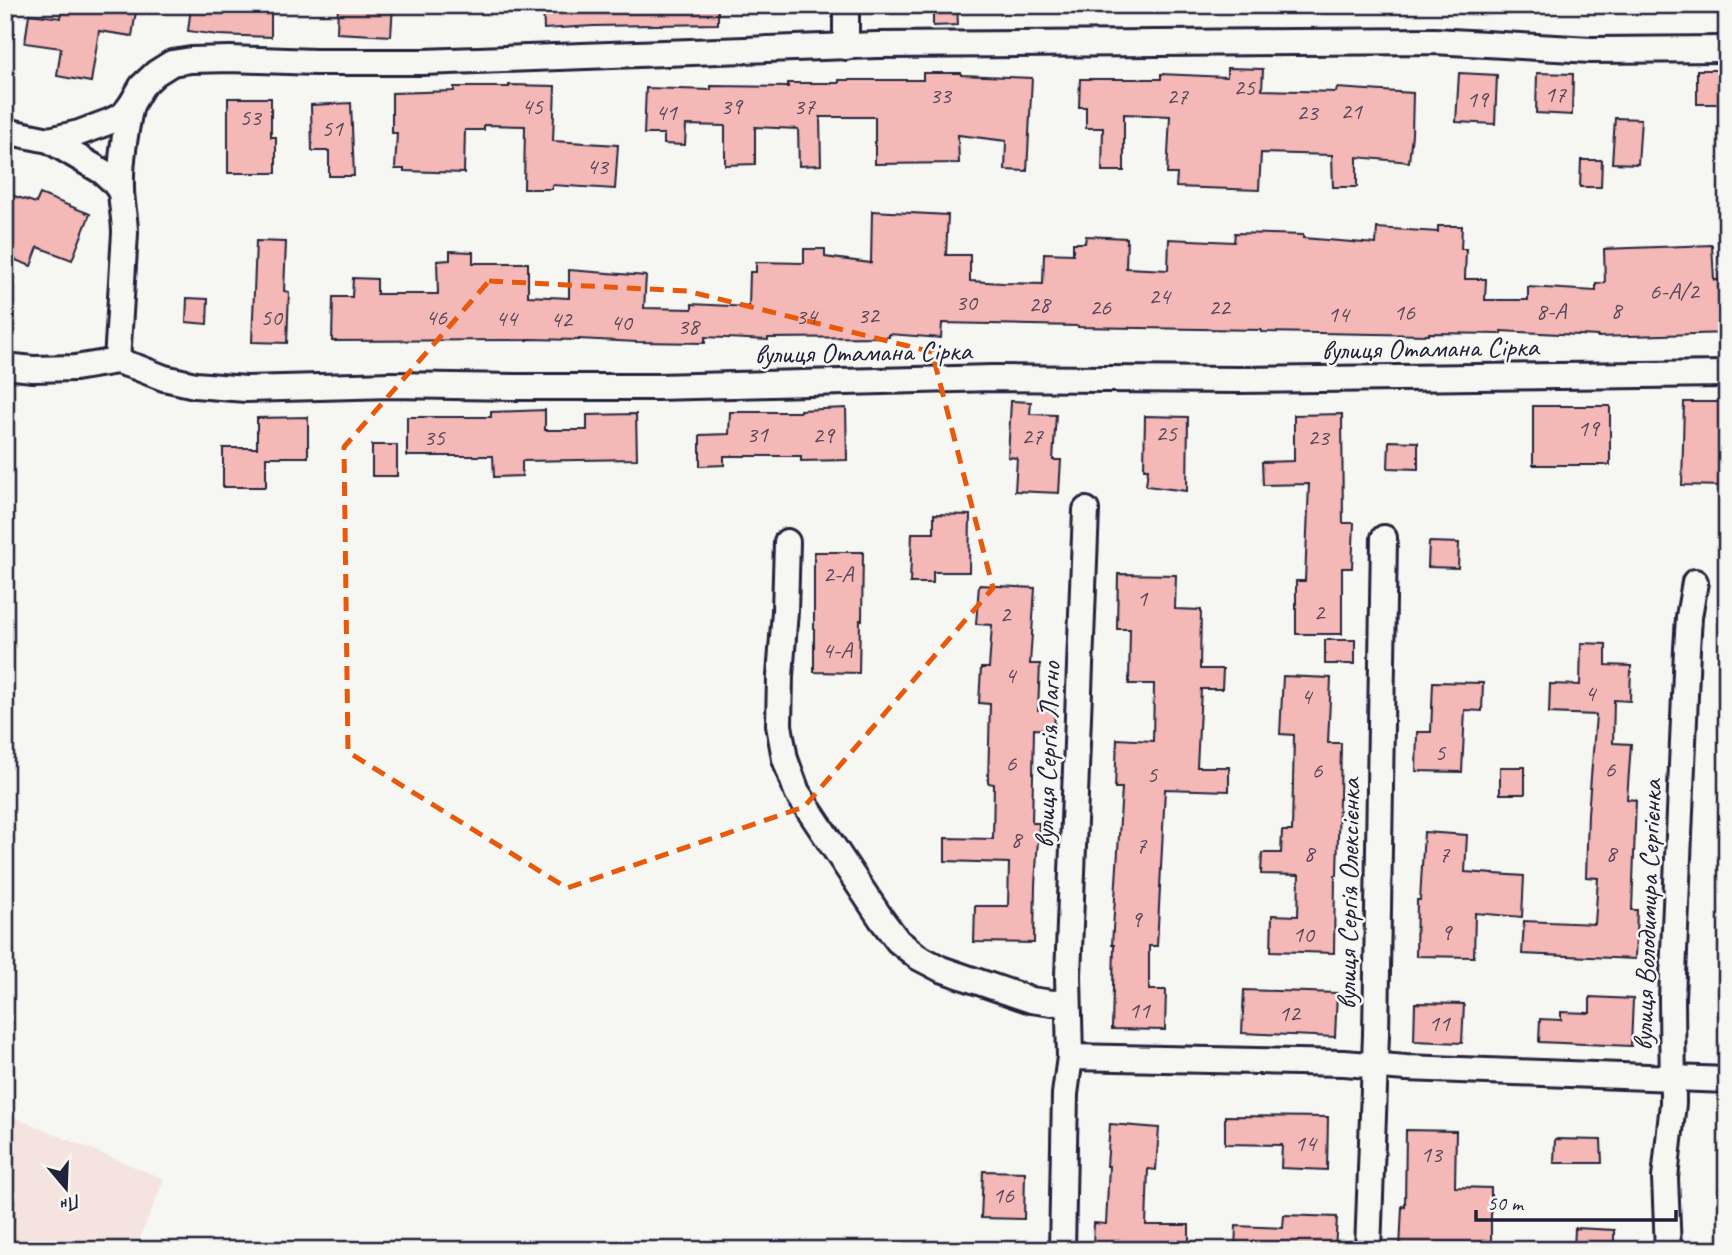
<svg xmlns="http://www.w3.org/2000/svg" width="1732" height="1255" viewBox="0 0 1732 1255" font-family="Caveat,sans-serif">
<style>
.built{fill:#f5e3e0}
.building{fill:#f4b8b6;stroke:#22223b;stroke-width:2}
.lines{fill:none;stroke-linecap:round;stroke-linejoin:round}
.minor-casing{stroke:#22223b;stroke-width:30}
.minor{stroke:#f6f6f2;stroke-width:24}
.marked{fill:none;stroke:#e8590c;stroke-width:5;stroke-dasharray:14 9;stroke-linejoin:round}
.labels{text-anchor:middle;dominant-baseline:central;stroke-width:5;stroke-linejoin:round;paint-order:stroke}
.number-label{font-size:24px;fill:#56485a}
.street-label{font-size:28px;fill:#22223b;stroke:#f6f6f2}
</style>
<rect width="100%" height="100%" fill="#f6f6f2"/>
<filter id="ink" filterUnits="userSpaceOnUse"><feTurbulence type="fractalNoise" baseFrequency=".0143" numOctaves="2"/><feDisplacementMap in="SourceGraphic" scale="14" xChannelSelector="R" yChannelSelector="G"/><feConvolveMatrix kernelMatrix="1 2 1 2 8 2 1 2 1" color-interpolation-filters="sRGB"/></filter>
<g filter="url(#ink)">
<polygon class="built" points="5,1114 164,1179 135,1250 5,1250"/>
<g class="building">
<polygon points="62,5 137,5 132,36 99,31 91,82 57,76 61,48 25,43 29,14 61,18"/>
<polygon points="245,5 271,5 271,37 218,35 188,31 191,7 245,14"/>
<polygon points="338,5 393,5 391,36 337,33"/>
<polygon points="543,5 718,5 718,24 593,26 544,29"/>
<polygon points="933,5 957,5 958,25 933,26"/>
<polygon points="1227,68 1263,69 1262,90 1336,92 1337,88 1413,93 1412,134 1409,162 1357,157 1357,187 1333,187 1332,155 1261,153 1259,190 1176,187 1177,174 1167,174 1170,116 1124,114 1124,171 1102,171 1103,128 1086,128 1086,107 1079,107 1080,79 1161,79 1161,74 1227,77"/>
<rect x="1697" y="70" width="30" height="34"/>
<polygon points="923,73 961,73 961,75 1032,78 1027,171 1005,170 1006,141 958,135 959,163 875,164 875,117 820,117 821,165 799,166 798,129 755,127 755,164 725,165 725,126 686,125 685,145 664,144 664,134 644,134 646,88 711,90 711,86 788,87 788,83 839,83 839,80 923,80"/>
<polygon points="1459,73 1497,75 1495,124 1456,122"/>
<polygon points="1537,73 1573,74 1572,115 1536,113"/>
<polygon points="509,85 555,86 553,141 618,145 615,189 552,185 552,189 524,189 525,126 484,125 484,130 465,130 464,173 404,171 404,169 395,169 397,133 392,133 392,93 454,91 454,87 509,87"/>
<polygon points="228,98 271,98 271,137 276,137 276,173 228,173"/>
<polygon points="351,103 354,176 329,176 329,151 312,151 311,105"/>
<polygon points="1615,118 1641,119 1638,164 1612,163"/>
<polygon points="1581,160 1602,160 1601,187 1580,187"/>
<polygon points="5,193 36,203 40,194 90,214 72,260 38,247 31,266 5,256"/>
<polygon points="872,211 948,215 946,255 970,255 970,281 1003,283 1043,284 1044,253 1073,254 1073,243 1085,243 1086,236 1127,238 1126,268 1168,270 1169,239 1234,242 1235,233 1303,235 1303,238 1376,244 1377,228 1438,232 1438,226 1462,226 1461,249 1466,249 1465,279 1486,279 1485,300 1528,300 1528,287 1596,291 1596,284 1605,283 1604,249 1712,245 1714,280 1727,280 1727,333 1598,337 1598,336 1501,331 1501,334 1429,333 1429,335 1261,332 1261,330 1078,327 1078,326 942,323 941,338 889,334 889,337 768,338 768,340 705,337 705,343 637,342 579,339 579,340 528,339 528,340 332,341 333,297 352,297 353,278 377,279 377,294 438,294 437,261 450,260 450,251 473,252 473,263 528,263 528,296 569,298 569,270 646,276 644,308 692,309 692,304 749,307 750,272 756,272 756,262 804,263 804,249 825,249 825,257 871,263"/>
<polygon points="256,241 286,242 284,291 289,292 287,343 252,342"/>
<polygon points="187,298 208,299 207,324 186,322"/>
<polygon points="1011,401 1031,402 1030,414 1056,415 1053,460 1061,460 1059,493 1015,491 1017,458 1008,457"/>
<polygon points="1684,402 1727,402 1727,486 1682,485"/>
<rect x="1533" y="406" width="77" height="59"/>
<polygon points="846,408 847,460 801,461 801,456 724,456 724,465 700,466 700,435 729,434 730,412 800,412 800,410"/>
<polygon points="545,410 545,430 587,430 587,415 636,414 637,459 522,461 522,476 494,477 493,456 407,456 407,417 491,417 491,412"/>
<polygon points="1342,414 1343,523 1354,523 1352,568 1342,568 1342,634 1296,634 1296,581 1305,581 1309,484 1263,485 1262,462 1294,461 1294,415"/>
<polygon points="1145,416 1188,417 1187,491 1146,486 1148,469 1144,469"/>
<polygon points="308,417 308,457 266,457 266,487 223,487 223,448 257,448 257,418"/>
<polygon points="1389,441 1418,442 1418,469 1388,468"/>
<rect x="372" y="445" width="25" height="31"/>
<polygon points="934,514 970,515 969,572 933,572 933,583 910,583 912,533 934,533"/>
<polygon points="1429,542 1459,543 1458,568 1428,567"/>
<polygon points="814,552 863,552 862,620 860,620 859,673 814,672"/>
<polygon points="1118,574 1176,575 1175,609 1201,610 1200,669 1223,669 1222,689 1201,689 1197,767 1229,767 1229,791 1165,789 1157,946 1149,946 1149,990 1166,990 1165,1030 1112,1029 1114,945 1112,945 1122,788 1115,788 1117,739 1153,741 1154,684 1129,684 1130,629 1117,629"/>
<polygon points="979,585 1035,588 1030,664 1040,664 1038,710 1055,710 1054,730 1034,729 1032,823 1039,823 1035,885 1034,943 974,942 975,906 1008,906 1009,863 945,861 945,838 993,839 994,784 988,783 990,704 979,703 981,668 989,668 992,625 976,624"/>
<rect x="1325" y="640" width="30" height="24"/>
<polygon points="1581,643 1606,644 1606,665 1631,666 1630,701 1614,700 1613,743 1631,744 1627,799 1636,800 1632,910 1637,910 1635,959 1522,954 1524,921 1595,924 1598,878 1586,877 1588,814 1596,715 1549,713 1550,684 1580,685"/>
<polygon points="1283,676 1331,678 1328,743 1341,743 1340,799 1339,799 1337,875 1335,875 1334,953 1271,951 1272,915 1298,916 1299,875 1261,874 1262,853 1281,853 1282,831 1292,831 1294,735 1280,734"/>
<polygon points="1433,682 1483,683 1482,711 1465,710 1462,772 1416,771 1417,732 1431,732"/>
<rect x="1500" y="767" width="25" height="27"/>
<polygon points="1424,832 1467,835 1465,872 1524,876 1522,917 1475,913 1474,957 1416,956 1417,900 1420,900"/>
<polygon points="1244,990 1337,993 1335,1037 1242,1033"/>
<polygon points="1590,997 1633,999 1631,1046 1539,1042 1540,1019 1561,1020 1561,1012 1590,1013"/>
<polygon points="1415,1003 1464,1004 1462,1043 1414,1041"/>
<polygon points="1225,1116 1328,1117 1327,1170 1281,1168 1282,1145 1225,1144"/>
<polygon points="1110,1124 1159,1128 1156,1170 1148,1169 1146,1225 1189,1225 1189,1248 1093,1246 1094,1223 1106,1224 1109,1166 1107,1166"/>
<polygon points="1406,1130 1456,1131 1455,1187 1491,1188 1491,1250 1400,1250 1402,1206 1405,1207"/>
<polygon points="1555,1139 1601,1140 1602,1163 1554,1163"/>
<polygon points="983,1171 1025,1172 1024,1219 981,1218"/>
<polygon points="1284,1215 1337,1217 1335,1250 1235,1250 1236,1226 1283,1228"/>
<polygon points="1575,1228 1614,1230 1614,1250 1574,1250"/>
</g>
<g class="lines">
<g class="minor-casing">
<g id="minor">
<polyline points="846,5 846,47"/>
<polyline points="5,131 49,140 103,172 113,181 121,192"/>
<polyline points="49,140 79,133 111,121 123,115 131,105 142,86 156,73 172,63 191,60 230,59 315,62 423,62 877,45 1158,43 1434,41 1591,50 1727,49"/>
<path d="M117,361L125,233C125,218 121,203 121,188C120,160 125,132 131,105"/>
<polyline points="5,366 33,369 75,368 117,361 136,367 164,378 195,385 246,389 391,385 516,387 656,387 992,378 1239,380 1727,374"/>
<polyline points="787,542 785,611 780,676 779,725 785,759 797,792 882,920 898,941 918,957 941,969 1031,1000 1052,1003 1068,1002"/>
<polyline points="1070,1057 1344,1063 1406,1068 1727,1080"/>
<polyline points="1062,1250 1065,1094 1070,1057 1068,976 1086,510"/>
<polyline points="1368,1250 1376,1034 1384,538"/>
<polyline points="1668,1250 1665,1178 1673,1103 1672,998 1687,649 1689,617 1695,582"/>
</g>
</g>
<use href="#minor" class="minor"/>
</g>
</g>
<path class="marked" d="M489,281L687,291L932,352L993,588L804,807L567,888L348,752L344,447Z"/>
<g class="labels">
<g class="number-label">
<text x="1244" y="87">25</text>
<text x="1555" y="94">17</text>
<text x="940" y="95">33</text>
<text x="1177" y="96">27</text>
<text x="1477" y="99">19</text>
<text x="532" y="106">45</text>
<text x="731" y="106">39</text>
<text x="804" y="106">37</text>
<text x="1351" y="111">21</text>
<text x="666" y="112">41</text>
<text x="1307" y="112">23</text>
<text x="250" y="117">53</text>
<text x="332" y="128">51</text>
<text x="597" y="166">43</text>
<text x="1674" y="291">6-А/2</text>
<text x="1159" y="296">24</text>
<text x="966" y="302">30</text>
<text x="1039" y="304">28</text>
<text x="1100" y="307">26</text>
<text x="1219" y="307">22</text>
<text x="1616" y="310">8</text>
<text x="1551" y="311">8-А</text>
<text x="1404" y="312">16</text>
<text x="1338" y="314">14</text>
<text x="868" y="315">32</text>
<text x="806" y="316">34</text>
<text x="271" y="317">50</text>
<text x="436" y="317">46</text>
<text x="506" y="318">44</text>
<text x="561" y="319">42</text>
<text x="621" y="322">40</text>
<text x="688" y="326">38</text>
<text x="1588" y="428">19</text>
<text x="1166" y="433">25</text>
<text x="757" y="434">31</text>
<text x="823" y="435">29</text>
<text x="1032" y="436">27</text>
<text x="434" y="437">35</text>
<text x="1318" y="437">23</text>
<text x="838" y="574">2-А</text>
<text x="1142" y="598">1</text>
<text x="1319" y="612">2</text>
<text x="1005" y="614">2</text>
<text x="837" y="650">4-А</text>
<text x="1010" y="675">4</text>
<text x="1590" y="693">4</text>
<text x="1306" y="696">4</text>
<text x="1440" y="752">5</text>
<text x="1011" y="763">6</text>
<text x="1610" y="769">6</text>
<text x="1317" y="770">6</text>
<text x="1152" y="774">5</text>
<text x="1016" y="839">8</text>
<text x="1141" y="845">7</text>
<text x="1309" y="853">8</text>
<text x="1611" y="853">8</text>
<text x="1444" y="854">7</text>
<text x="1136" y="919">9</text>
<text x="1446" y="932">9</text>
<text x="1303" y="934">10</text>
<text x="1139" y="1010">11</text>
<text x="1289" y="1013">12</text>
<text x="1439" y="1023">11</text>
<text x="1305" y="1143">14</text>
<text x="1431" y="1154">13</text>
<text x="1003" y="1195">16</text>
</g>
<g class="street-label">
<text transform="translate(1430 348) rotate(-1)">вулиця Отамана Сірка</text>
<text transform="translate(863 352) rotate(-1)">вулиця Отамана Сірка</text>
<text transform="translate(1047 755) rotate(-88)">вулиця Сергія Лагно</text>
<text transform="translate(1348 894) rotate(-89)">вулиця Сергія Олексієнка</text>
<text transform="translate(1647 915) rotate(-88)">вулиця Володимира Сергієнка</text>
</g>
</g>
<rect width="1732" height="1255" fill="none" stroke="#f6f6f2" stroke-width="28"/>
<rect x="14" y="14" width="1704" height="1227" fill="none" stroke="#22223b" stroke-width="2.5" filter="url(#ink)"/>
<g transform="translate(66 1188) rotate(161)" stroke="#f6f6f2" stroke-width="5" paint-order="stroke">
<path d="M0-5L12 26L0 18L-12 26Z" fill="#22223b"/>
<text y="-10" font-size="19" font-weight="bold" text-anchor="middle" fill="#22223b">Пн</text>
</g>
<path d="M1476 1210v10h200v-10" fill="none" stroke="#22223b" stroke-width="3.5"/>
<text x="1487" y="1210" font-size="21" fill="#22223b" stroke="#f6f6f2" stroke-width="5" paint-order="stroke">50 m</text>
</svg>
